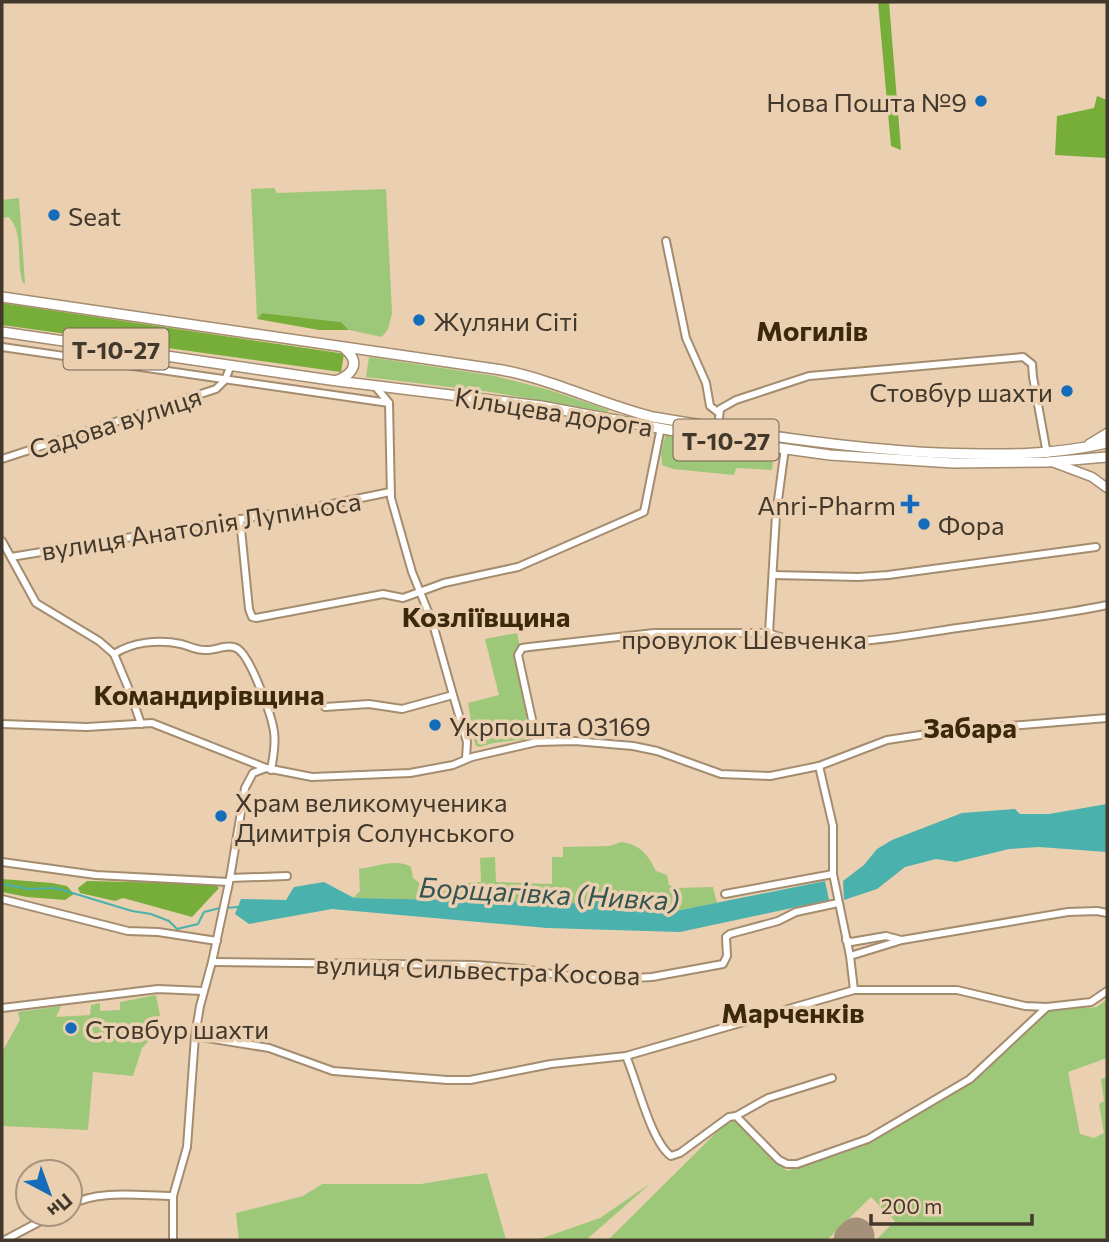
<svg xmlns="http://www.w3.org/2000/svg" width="1109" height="1242" viewBox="0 0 1109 1242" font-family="Commissioner,sans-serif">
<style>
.green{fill:#9ec879}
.forest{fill:#76ae39}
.water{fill:#4ab1ad}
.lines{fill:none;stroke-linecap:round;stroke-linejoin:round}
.stream{stroke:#4ab1ad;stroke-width:2}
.runway{stroke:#a5917a;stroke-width:37}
.minor-casing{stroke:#a48c6f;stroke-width:10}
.major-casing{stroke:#a48c6f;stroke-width:11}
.highway-casing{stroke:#a48c6f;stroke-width:12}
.minor{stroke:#fff;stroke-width:6}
.major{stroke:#fff;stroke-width:8}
.highway{stroke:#fff;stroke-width:9}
.poi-dot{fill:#156cba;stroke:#eacfb0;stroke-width:2.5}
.labels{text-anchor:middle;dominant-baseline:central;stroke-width:7;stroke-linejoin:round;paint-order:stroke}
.shield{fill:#eacfb0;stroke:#746553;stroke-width:2}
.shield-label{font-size:24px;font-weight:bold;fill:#42382b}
.poi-label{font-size:26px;fill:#42382b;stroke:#eacfb0;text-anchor:start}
.street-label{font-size:26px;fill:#42382b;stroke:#eacfb0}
.neighbourhood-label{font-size:28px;font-weight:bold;fill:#3c280d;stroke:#eacfb0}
.water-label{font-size:28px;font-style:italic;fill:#355553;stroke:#eacfb0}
</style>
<rect width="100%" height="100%" fill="#eacfb0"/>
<g class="green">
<polygon points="274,188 277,193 386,189 392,313 388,329 382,337 349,330 341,322 262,313 257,319 251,189"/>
<path d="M19,198L25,283H23C15,260 25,236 9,217L2,218V200Z"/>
<polygon points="369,357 495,376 549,390 609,410 608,412 491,392 366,377"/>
<polygon points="666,433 774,451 772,470 736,468 734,475 673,469 662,465 661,453"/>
<polygon points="517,633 520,647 514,652 514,656 517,659 532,733 528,739 493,743 480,747 476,746 474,740 468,703 499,695 485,639"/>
<path d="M621,842C640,844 648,855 656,871L667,875L669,885L676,888L713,887L717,903L671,912L659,903L642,896L566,904L558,899L549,902L353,898L360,891L359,869C375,867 397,858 411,867L413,878L423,886L481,882L480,858L495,857L496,882L552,884V857H563V847L610,846Z"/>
<polygon points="156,995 160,1016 150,1025 150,1040 142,1048 133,1076 93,1072 88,1130 2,1126 2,1052 20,1020 18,1012 61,1006 56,1017 90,1015 91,1005 100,1003 100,1011 120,1010 120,1002"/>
<polygon points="1107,999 1107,1058 1068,1072 1080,1134 1094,1138 1104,1133 1099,1104 1104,1101 1101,1079 1107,1077 1107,1240 876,1240 895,1221 871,1197 827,1240 608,1240 728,1121 733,1120 787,1171 866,1145 971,1082 1049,1010 1097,1007"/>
<polygon points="487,1173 506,1240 239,1240 236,1213 303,1196 322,1184 421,1184"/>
<polygon points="651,1183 586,1240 537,1240 600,1218"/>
</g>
<g class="forest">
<polygon points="878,2 889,2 901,150 891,146"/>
<polygon points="1097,96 1107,100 1107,158 1055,155 1057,116 1094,108"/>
<polygon points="2,303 339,353 344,354 341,372 2,325"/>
<polygon points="262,313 341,322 349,330 319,330 257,319"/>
<polygon points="2,879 52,883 67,886 74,894 65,900 27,897 2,892"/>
<polygon points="87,881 214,884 219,888 192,917 123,898 115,901 80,893 78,888"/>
</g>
<g class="water">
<polygon points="1107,804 1107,852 1039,847 1009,849 956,862 936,859 905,867 877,889 844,900 843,881 864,865 877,849 892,840 962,813 1015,809 1020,814 1049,814"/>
<polygon points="825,881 829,900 680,932 547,928 332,909 249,924 235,914 241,899 286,900 294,887 324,882 354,898 549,902 558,899 566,904 642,896 659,903 671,912"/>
</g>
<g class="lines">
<g class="stream">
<polyline points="2,884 29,889 56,888 132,911 151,914 169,921 177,929 198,924 204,912 220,908"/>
<polyline points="226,908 238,907"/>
</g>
<polyline class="runway" points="852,1240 856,1236"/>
<g class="minor-casing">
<g id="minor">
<polyline points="666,241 686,338 706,383 710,406 719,413"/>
<polyline points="2,347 389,403"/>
<polyline points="375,386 389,403 391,498 412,572 433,624 453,695 467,742 466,759"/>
<polyline points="718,428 720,409 736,400 809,376 1023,357 1032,364 1033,377 1047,454"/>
<polyline points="2,459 216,389 225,380 231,365"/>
<polyline points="240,519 249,609 252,617 256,618 383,594 403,598 444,583 518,567 644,512 661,427"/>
<polyline points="2,541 36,603 99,641 114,654 130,692 141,724"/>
<polyline points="11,557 332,504 390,492"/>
<polyline points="773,575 858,577 888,575 1096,547"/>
<polyline points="769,633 776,515 785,448"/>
<path d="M114,654C132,642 159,639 181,644C189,646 198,651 207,650C217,650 229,643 238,649C251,658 272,716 274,732C276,745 273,758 271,770"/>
<polyline points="325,707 369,704 402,709 453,695"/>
<polyline points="2,724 87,727 152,723 266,768 312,777 410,773 453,765 472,757 537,742 575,741 633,746 657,751 721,774 770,776 819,766 887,740 947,731 1107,718"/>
<path d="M537,742L518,655L522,648L529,647L654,633H769C819,655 911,634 965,627C1012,620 1060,615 1107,605"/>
<polyline points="819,766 833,826 833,874 850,956 854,990"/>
<polyline points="2,862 96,875 229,882"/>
<polyline points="230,878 287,876"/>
<polyline points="725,894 833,874"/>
<polyline points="2,899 128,931 158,932 217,941"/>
<polyline points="846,940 851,942 886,936 901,940"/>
<polyline points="850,956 902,940 1068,912 1097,911 1107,913"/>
<polyline points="212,962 475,965 524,969 557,975 616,979 652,977 723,964 727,956 726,937 730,934 778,921 796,912 838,903"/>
<polyline points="2,1008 158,989 203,991"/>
<polyline points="195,1036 269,1048 333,1071 447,1080 470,1080 551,1064 626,1056 854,990 957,990 1025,1006 1047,1007 1091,1002 1107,991"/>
<path d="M626,1056C637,1081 651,1142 671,1156L680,1153L729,1117L736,1116L768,1098L832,1078"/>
<polyline points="736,1116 779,1160 787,1164 797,1164 868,1139 970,1079 1047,1007"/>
<path d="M70,1205C100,1189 141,1196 173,1196"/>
<polyline points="5,1240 54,1214"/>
<polyline points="173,1240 173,1196 187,1147 195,1036 200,1006 212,962 230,878 245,788 253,773 266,768"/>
</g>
</g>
<g class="major-casing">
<g id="major">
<polyline points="1089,444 1107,433"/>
<polyline points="1052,462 1092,477 1107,488"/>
</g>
</g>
<g class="highway-casing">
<g id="highway">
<path d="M2,297L502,370C554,380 601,404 653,417C748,433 842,448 938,453C998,455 1048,456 1107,443"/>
<polyline points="2,332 337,381 541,406 728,441 830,455 953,463 1048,462 1107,457"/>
<path d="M338,380C355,373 360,361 344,348"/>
</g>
</g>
<use href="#minor" class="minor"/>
<use href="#major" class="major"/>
<use href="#highway" class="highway"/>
</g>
<g class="poi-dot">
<circle cx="981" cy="101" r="7"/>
<circle cx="54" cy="215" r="7"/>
<circle cx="419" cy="320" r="7"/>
<circle cx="1067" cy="391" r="7"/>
<path d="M906.5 493.5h7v7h7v7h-7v7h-7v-7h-7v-7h7z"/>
<circle cx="924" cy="524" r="7"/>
<circle cx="435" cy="725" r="7"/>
<circle cx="221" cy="816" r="7"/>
<circle cx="71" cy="1028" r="7"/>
</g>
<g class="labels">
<g class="shield">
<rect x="63.5" y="328.5" width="105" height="41" rx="5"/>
<rect x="673.5" y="419.5" width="105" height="41" rx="5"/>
</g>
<g class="shield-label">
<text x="116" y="349">Т-10-27</text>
<text x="726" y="440">Т-10-27</text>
</g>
<g class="poi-label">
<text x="967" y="101" text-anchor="end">Нова Пошта №9</text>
<text x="68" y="215">Seat</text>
<text x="433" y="320">Жуляни Сіті</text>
<text x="1053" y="391" text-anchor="end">Стовбур шахти</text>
<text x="896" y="504" text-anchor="end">Anri-Pharm</text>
<text x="938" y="524">Фора</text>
<text x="449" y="725">Укрпошта 03169</text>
<text x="235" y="801">Храм великомученика<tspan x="235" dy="30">Димитрія Солунського</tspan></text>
<text x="85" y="1028">Cтовбур шахти</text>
</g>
<g class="street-label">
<text transform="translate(554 411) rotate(9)">Кільцева дорога</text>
<text transform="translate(115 422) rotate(-18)">Садова вулиця</text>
<text transform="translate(201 525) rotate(-9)">вулиця Анатолія Лупиноса</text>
<text x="744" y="638">провулок Шевченка</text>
<text transform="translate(478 969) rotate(2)">вулиця Сильвестра Косова</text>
</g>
<g class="neighbourhood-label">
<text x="812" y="330">Могилів</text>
<text x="486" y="616">Козліївщина</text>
<text x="209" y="694">Командирівщина</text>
<text x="970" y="727">Забара</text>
<text x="793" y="1012">Марченків</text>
</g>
<g class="water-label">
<text transform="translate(549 893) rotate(3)">Борщагівка (Нивка)</text>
</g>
</g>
<rect width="1109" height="1242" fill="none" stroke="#42382b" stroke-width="7"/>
<g transform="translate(49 1193) rotate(139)"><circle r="33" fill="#eacfb0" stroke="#a7937b" stroke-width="2"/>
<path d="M0-5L12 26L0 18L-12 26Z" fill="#156cba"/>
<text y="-10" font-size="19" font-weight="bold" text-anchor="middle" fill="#42382b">Пн</text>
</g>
<path d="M871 1214v10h161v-10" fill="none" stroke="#42382b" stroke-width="3.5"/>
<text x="881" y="1214" font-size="21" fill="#42382b" stroke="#eacfb0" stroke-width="5" paint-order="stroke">200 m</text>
</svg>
